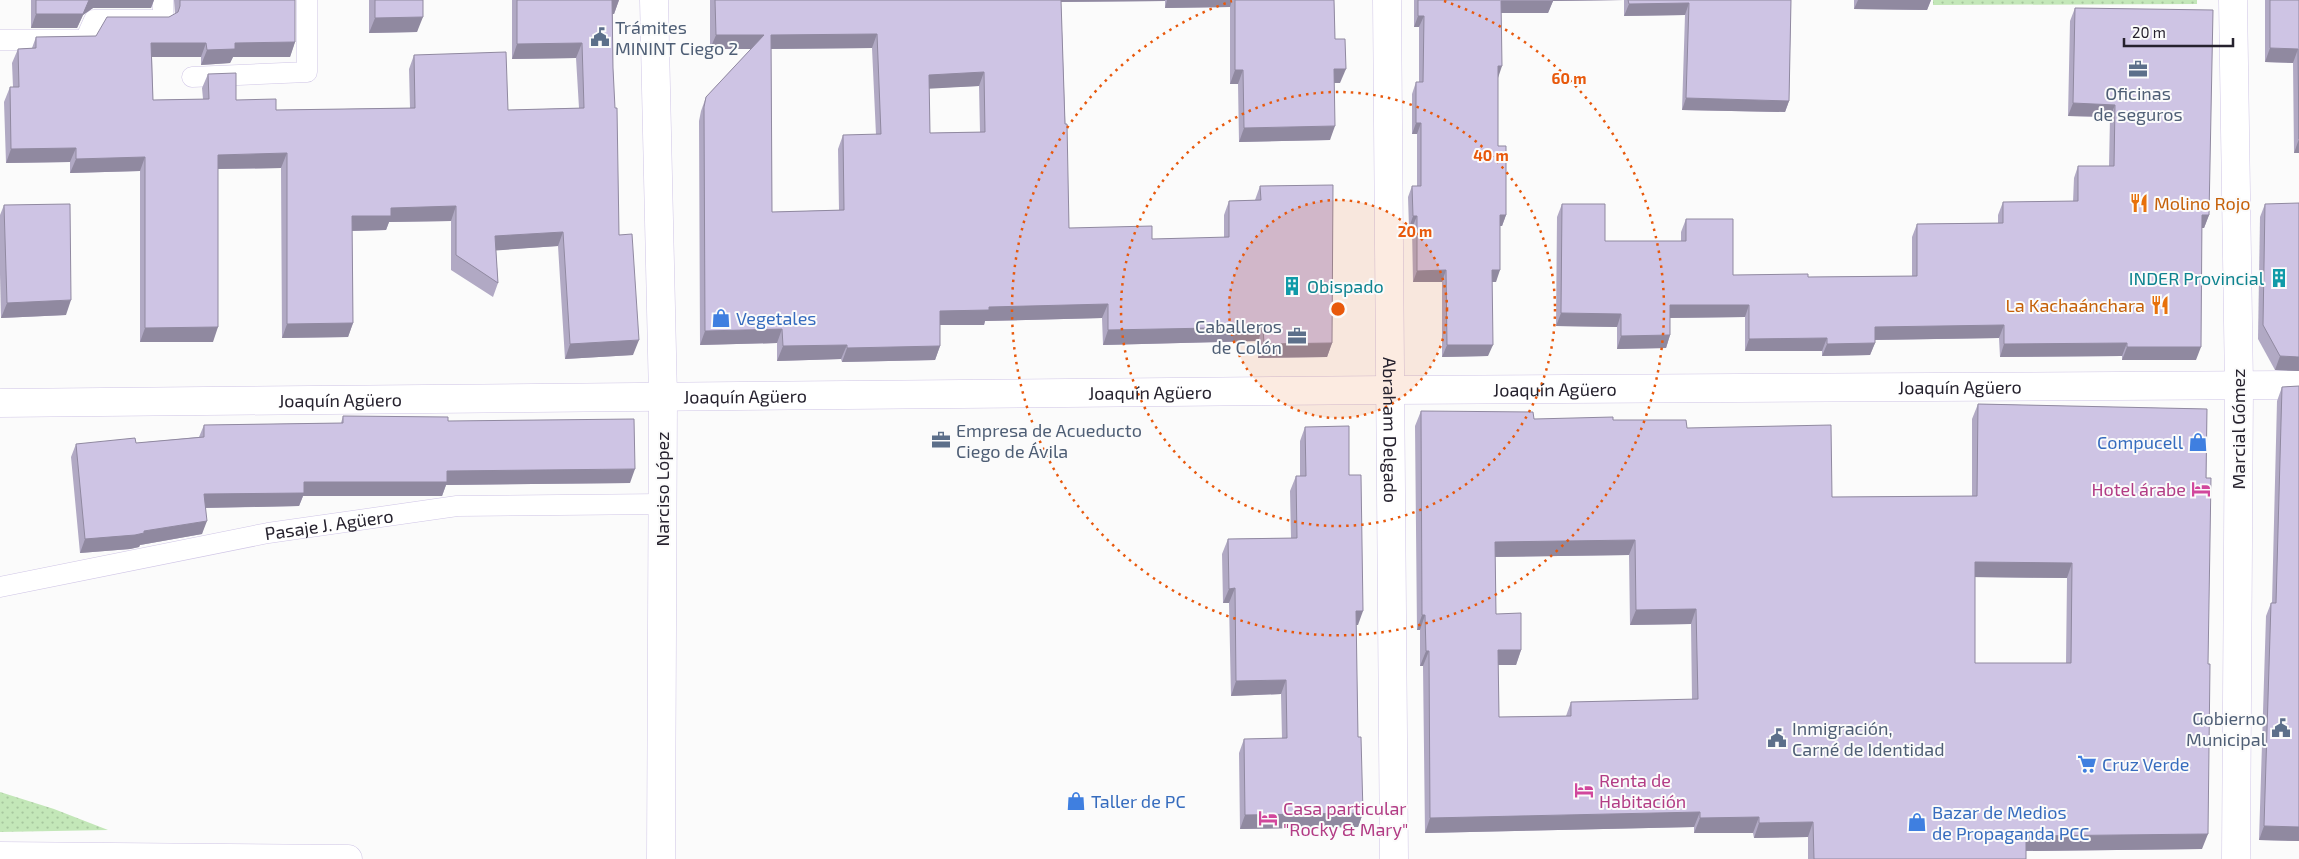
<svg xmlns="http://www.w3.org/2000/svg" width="2299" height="859" viewBox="0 0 2299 859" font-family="'Exo 2',sans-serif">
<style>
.park{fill:url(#park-dots)}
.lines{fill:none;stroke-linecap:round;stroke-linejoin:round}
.service-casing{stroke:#cfc5e6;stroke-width:21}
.minor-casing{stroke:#cfc5e6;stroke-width:29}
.tertiary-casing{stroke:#cfc5e6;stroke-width:29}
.secondary-casing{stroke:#cfc5e6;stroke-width:29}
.service{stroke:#fff;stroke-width:20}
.minor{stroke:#fff;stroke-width:28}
.tertiary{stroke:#fff;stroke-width:28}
.secondary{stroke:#fff;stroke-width:28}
.wall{fill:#b1a9c4;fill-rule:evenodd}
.shaded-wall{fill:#9089a0}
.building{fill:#cec4e4;stroke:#9089a0;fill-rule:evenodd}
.ring{fill:none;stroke:#e8590c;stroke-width:2.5;stroke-dasharray:2.5 5}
.labels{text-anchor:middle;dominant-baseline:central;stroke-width:4;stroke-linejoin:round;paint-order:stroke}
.service-label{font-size:18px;fill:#4e5e75;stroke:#fbfbfb;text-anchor:start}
.food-label{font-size:18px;fill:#c56008;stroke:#fbfbfb;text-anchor:start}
.culture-label{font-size:18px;fill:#0d838f;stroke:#fbfbfb;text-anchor:end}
.shop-label{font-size:18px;fill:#366cbe;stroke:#fbfbfb;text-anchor:start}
.street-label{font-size:18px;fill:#26222e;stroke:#fbfbfb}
.hotel-label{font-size:18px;fill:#b23c85;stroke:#fbfbfb;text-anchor:start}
.centre{fill:#e8590c;stroke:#fbfbfb;stroke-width:2.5}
.ring-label{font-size:15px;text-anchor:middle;font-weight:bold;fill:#e8590c;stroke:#fbfbfb;stroke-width:4;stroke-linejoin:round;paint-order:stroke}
</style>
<defs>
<pattern id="park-dots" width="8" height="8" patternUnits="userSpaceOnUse" patternTransform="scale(1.25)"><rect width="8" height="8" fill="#c3e7b8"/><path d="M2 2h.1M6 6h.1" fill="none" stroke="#a7c69e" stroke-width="1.8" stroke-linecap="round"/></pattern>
</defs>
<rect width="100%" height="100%" fill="#fbfbfb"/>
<g class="park">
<polygon points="1933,0 2197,0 2197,4 1933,5"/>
<polygon points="0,792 54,809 108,830 0,832"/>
</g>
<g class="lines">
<g class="service-casing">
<g id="service">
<polyline points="0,40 85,40 94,20 163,20 163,0"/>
<polyline points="192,77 307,72 307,0"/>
<path id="s1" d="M0,587L268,533L457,506L662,504"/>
</g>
</g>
<g class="minor-casing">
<g id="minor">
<polyline points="654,0 663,397 661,859"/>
<path id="s2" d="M0,403L1390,390L2299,385"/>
</g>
</g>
<g class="tertiary-casing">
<polyline id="tertiary" points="0,856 348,859"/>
</g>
<g class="secondary-casing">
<g id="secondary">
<path id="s3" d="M1387,0L1394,859"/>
<polyline points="2233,0 2239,386 2236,859"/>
</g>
</g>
<use href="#service" class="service"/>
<use href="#minor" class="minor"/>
<use href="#tertiary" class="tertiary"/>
<use href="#secondary" class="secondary"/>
</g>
<g class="wall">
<polygon points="31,0 154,0 151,8 93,8 83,15 77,28 31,28"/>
<polygon points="174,0 295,0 295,42 290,57 233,57 230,63 201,65 201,57 152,57 153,100 203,99 202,88 208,74 236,100 276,110 410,108 409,69 414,55 508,110 579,108 576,58 512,59 512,0 619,0 614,14 613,14 613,68 619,235 633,355 565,359 558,246 496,250 498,283 493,297 451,270 451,221 389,222 386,230 352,231 353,323 348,337 282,338 281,168 218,169 213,342 140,342 140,171 70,173 70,162 6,163 4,102 10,87 13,87 12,63 18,49 32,48 36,37 96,36 169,17 175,14"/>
<polygon points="369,0 423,0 417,32 369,33"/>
<path d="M710,0H1334L1335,39L1340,83H1334L1330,140L1239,142L1238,84H1230V7L1165,8V1L1061,2L1069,228L1152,239L1224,238V215L1229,201L1255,200L1260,186L1332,343L1327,357L1258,358V341L1103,345L1102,318L985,321L984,325H940V346L935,360L842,362L841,359L777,361V343L700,345L699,121L701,111L706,97L751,49H710ZM872,48L876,135H843L838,149L839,210L772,212L771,49ZM979,86L980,132L930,133L929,88Z"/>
<polygon points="1414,0 1791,0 1789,101 1785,112 1682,110 1685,15 1624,16 1624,0 1553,1 1548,13 1501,13 1498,77 1498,146 1506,215 1502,226 1500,226 1496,282 1492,282 1488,356 1442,357 1442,282 1413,282 1412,228 1409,228 1408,197 1412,186 1417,186 1417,134 1412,134 1412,94 1416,82 1419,82 1419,27 1414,27"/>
<polygon points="1854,0 1931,0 1927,10 1854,9"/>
<polygon points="2265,0 2299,0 2299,153 2294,153 2293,63 2265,62"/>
<polygon points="2075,8 2209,215 2204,228 2202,228 2196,360 2122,360 2122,356 2000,357 1999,338 1875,340 1875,343 1870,355 1822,356 1822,351 1745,351 1745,317 1670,318 1670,335 1666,348 1617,349 1617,327 1556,326 1557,217 1562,204 1605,241 1681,241 1681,232 1686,219 1733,275 1808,277 1912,276 1912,237 1917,224 1998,223 1998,215 2003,202 2073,202 2074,178 2078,166 2109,166 2110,117 2068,116 2070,21"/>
<polygon points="2265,204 2299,371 2275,370 2258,339 2260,217"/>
<polygon points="4,205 66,315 1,318 0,274 0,215"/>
<polygon points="2299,386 2299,841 2259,840 2266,616 2271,603 2272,603 2277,401 2282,387"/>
<path d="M1978,404L2207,409L2202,849L2026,851V859H1808V837L1754,838L1753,833H1694V827L1425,833L1423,666H1420V630H1417L1415,426L1421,411L1534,419L1613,420L1687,428L1832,497L1972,496V419ZM1629,555L1630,625L1691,624L1692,700L1571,702L1566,716L1499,717L1498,665H1516L1521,650L1496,614L1495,557ZM1975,577L2067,578L2066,663H1975Z"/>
<polygon points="343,416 448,421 630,483 446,485 442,496 303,496 299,506 206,508 202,534 140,545 139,547 130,549 80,553 71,457 76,444 136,443 199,437 204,425 341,423"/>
<polygon points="1305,427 1349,475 1358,625 1356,625 1358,737 1363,813 1358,827 1240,829 1239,753 1244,739 1282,739 1281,694 1231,696 1229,603 1223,603 1222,554 1228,539 1291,538 1290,491 1296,476 1300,476 1300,441"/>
</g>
<g class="shaded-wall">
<polygon points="89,0 154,0 151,8 93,8 83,15 77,28 31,28 36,14"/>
<polygon points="612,0 619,0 614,14 607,14"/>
<polygon points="1056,0 1165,0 1165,1 1055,2"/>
<polygon points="1167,0 1232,0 1230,7 1165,8"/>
<polygon points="1549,0 1624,0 1553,1 1548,13 1497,13 1501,1"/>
<polygon points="1858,0 1931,0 1927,10 1854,9"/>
<polygon points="1689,3 1685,15 1624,16 1629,4"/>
<polygon points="1418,16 1424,16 1419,27 1414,27"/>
<polygon points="423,17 417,32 369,33 375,18"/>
<polygon points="877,34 872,48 766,49 771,35"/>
<polygon points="716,35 764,35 759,49 710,49"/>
<polygon points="295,42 290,57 233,57 230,63 201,65 207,50 235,43"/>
<polygon points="151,43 206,43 201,57 146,57"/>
<polygon points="582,43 576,58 512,59 517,44"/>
<polygon points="2270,48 2298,49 2293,63 2265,62"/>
<polygon points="1498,66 1502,66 1498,78"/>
<polygon points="1334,69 1346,69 1340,83 1329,83"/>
<polygon points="1235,70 1243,70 1238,84 1230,84"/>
<polygon points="984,72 979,86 924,89 929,75"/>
<polygon points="1686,98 1789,101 1785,112 1682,110"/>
<polygon points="2073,103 2115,105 2110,117 2068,116"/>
<polygon points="1416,123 1421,123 1417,134 1412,134"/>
<polygon points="1335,126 1330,140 1239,142 1244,128"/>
<polygon points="2299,139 2299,153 2294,153"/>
<polygon points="76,148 70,162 6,163 11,149"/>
<polygon points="287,153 281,168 213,169 218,155"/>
<polygon points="145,157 140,171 70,173 76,159"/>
<polygon points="456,206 451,221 389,222 386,230 347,231 352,216 391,208"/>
<polygon points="1500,215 1506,215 1502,226 1496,226"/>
<polygon points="2202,215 2209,215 2204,228 2197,228"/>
<polygon points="1413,216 1417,216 1412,228 1409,228"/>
<polygon points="563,232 558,246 489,251 495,236"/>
<polygon points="1446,270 1442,282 1413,282 1417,271"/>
<polygon points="1492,270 1500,270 1496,282 1488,282"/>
<polygon points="71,300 66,315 1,318 7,303"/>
<polygon points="1108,304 1102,318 985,321 984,325 935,325 940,311 989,307"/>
<polygon points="1670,305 1749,305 1745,317 1666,318"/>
<polygon points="1561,313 1621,314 1617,327 1556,326"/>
<polygon points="353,323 348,337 282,338 287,324"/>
<polygon points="2004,325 1999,338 1870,340 1875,327"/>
<polygon points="218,327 213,342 140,342 145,328"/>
<polygon points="1263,327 1258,341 1103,345 1108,330"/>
<polygon points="782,329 777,343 700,345 705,331"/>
<polygon points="1670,335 1666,348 1617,349 1621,336"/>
<polygon points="1827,338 1822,351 1745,351 1749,339"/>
<polygon points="639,340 633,355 565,359 570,344"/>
<polygon points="1332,343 1327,357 1258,358 1264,344"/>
<polygon points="1875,343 1870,355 1822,356 1827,344"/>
<polygon points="2127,343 2122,356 2000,357 2004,344"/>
<polygon points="847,345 841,359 777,361 783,346"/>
<polygon points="1447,345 1493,345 1488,356 1442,357"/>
<polygon points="940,346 935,360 842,362 847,348"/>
<polygon points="2127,347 2201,347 2196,360 2122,360"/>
<polygon points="2280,356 2299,357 2299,371 2275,370"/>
<polygon points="635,469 630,483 446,485 442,496 303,496 299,506 199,508 204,494 304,482 447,471"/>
<polygon points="207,521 202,534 140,545 139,547 130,549 80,553 85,539 144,531"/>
<polygon points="1635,540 1629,555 1490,557 1495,542"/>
<polygon points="1975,562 2072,563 2067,578 1969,577"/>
<polygon points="1235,588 1229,603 1223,603 1229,589"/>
<polygon points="1696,609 1691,624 1630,625 1636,610"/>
<polygon points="1356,611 1363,611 1358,625 1351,625"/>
<polygon points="1422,615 1425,615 1420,630 1417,630"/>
<polygon points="1498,650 1521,650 1516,665 1492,665"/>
<polygon points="1426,651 1429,651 1423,666 1420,666"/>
<polygon points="1286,680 1281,694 1231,696 1236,681"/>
<polygon points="1700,812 1694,827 1425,833 1430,818"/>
<polygon points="1363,813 1358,827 1240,829 1245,815"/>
<polygon points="1759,817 1753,833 1694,833 1700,818"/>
<polygon points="1813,822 1808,837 1754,838 1759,823"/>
<polygon points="2264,826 2299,827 2299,841 2259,840"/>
<polygon points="2208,834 2202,849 2021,851 2026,836"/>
</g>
<g class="building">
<polygon points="36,0 89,0 83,14 36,14"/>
<polygon points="180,0 295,0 295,42 235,43 235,49 207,50 206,43 151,43 153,100 209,99 208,74 236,73 236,100 276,99 276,110 415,108 414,55 506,52 508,110 584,108 582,43 517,44 517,0 612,0 613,68 615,108 617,108 619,235 632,234 639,340 570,344 563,232 495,236 498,283 456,255 456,206 391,208 391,216 352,216 353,323 287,324 287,153 218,155 218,327 145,328 145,157 76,159 76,148 11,149 10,87 19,87 18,49 36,48 36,37 96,36 107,17 169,17 178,12 180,6"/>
<polygon points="375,0 423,0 423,17 375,18"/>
<path d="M715,0H1061L1065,124H1067L1069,228L1152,226V239L1229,237V201L1261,200L1260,186L1333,185L1332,343L1264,344L1263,327L1108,330V304L989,307V310L940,311V346L847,348V345L783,346L782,329L705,331L704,107L706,97L764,35H716ZM877,34L881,134L843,135L844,210L772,212L771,35ZM984,72L985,132L930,133L929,75Z"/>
<polygon points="1235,0 1334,0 1335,39 1345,39 1346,69 1334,69 1335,126 1244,128 1243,70 1235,70"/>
<polygon points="1418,0 1553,0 1553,1 1501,1 1502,66 1498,66 1498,146 1506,146 1506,215 1500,215 1500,270 1492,270 1493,345 1447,345 1446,270 1417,271 1417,216 1413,216 1412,186 1421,186 1421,123 1416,123 1416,82 1423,82 1424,16 1418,16"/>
<polygon points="1628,0 1791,0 1789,101 1686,98 1689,3 1629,4"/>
<polygon points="2270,0 2299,0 2299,139 2298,49 2270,48"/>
<polygon points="2075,8 2213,10 2209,215 2202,215 2201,347 2127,347 2127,343 2004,344 2004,325 1875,327 1875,343 1827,344 1827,338 1749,339 1749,305 1670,305 1670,335 1621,336 1621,314 1561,313 1562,204 1605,204 1605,241 1686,241 1686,219 1733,219 1733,275 1808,274 1808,277 1917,276 1917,224 2003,223 2003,202 2078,201 2078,166 2114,166 2115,105 2073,103"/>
<polygon points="2299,203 2299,357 2280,356 2263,325 2265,204"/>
<polygon points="70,204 71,300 7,303 4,205"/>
<polygon points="2299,386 2299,827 2264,826 2271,603 2276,603 2282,387"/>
<path d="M1978,404L2207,409L2206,478H2211L2208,664H2210L2208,834L2026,836V859H1814L1813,822L1759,823V817L1700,818V812L1430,818L1429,651H1426L1425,615H1422L1421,411L1533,412L1534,419L1613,417V420H1686L1687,428L1831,425L1832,497L1977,496ZM1635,540L1636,610L1696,609L1698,699L1571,702V716L1499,717L1498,650H1521V613L1496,614L1495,542ZM1975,562L2072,563L2071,663H1975Z"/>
<polygon points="343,416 448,417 448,421 634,419 635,469 447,471 447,482 304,482 304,493 204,494 207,521 144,531 144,533 135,535 85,539 76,444 135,438 136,443 204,437 204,425 343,423"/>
<polygon points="1349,426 1349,475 1361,475 1363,611 1356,611 1358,737 1361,737 1363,813 1245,815 1244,739 1287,738 1286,680 1236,681 1235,588 1229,589 1228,539 1297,538 1296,476 1306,476 1305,427"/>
</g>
<circle cx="1338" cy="309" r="109" fill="#e8590c" fill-opacity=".12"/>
<g class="ring">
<circle cx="1338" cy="309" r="109"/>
<circle cx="1338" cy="309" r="217"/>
<path d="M1444 1A326 326 0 1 1 1232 1"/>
</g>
<defs>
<g id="civic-bare" transform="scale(1.5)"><path d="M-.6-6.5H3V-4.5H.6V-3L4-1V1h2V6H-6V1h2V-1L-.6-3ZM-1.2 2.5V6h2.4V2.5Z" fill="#5c6f8a" stroke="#fbfbfb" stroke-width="2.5" paint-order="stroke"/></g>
<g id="office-bare" transform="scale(1.5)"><path d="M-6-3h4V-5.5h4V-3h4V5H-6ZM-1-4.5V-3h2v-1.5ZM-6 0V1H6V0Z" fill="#5c6f8a" stroke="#fbfbfb" stroke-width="2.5" paint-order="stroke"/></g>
<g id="restaurant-bare" transform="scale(1.5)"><path d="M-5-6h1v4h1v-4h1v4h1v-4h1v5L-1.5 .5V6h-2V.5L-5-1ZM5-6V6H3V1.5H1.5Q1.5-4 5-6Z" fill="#e8710a" stroke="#fbfbfb" stroke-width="2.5" paint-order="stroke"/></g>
<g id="building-bare" transform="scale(1.5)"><path d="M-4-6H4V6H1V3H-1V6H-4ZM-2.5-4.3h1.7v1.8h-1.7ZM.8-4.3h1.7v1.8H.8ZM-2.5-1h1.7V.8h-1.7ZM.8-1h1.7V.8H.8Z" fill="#0f9aa8" stroke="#fbfbfb" stroke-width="2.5" paint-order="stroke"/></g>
<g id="shop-bare" transform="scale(1.5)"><path d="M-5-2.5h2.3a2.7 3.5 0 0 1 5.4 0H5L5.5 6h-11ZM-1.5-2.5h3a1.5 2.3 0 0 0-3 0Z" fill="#3f7fe0" stroke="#fbfbfb" stroke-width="2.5" paint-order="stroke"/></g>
<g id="hotel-bare" transform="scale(1.5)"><path d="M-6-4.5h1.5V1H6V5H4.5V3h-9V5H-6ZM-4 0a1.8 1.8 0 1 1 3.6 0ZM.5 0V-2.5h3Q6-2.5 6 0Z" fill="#d1479c" stroke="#fbfbfb" stroke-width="2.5" paint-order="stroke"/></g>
<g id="supermarket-bare" transform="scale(1.5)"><path d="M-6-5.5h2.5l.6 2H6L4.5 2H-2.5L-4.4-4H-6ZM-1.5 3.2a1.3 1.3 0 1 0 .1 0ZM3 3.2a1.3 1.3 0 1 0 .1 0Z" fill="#3f7fe0" stroke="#fbfbfb" stroke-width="2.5" paint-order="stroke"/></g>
</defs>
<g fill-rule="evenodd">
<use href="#civic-bare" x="600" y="37"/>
<use href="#office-bare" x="2138" y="69"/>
<use href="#restaurant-bare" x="2139" y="203"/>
<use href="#building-bare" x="2279" y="278"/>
<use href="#building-bare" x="1292" y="286"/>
<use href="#restaurant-bare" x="2160" y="305"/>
<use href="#shop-bare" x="721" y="318"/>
<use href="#office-bare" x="1297" y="336"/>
<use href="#office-bare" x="941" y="440"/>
<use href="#shop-bare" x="2198" y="442"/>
<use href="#hotel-bare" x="2201" y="489"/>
<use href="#civic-bare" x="2281" y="728"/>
<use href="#civic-bare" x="1777" y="738"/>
<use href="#supermarket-bare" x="2087" y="764"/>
<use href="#hotel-bare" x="1584" y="790"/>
<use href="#shop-bare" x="1076" y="801"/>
<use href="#hotel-bare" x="1268" y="818"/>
<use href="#shop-bare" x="1917" y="822"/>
</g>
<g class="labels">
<g class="service-label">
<text x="615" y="27">Trámites<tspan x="615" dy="21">MININT Ciego 2</tspan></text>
<text x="2138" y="93" text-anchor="middle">Oficinas<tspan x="2138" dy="21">de seguros</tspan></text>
<text x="1282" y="326" text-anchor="end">Caballeros<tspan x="1282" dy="21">de Colón</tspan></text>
<text x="956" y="430">Empresa de Acueducto<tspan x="956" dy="21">Ciego de Ávila</tspan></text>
<text x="2266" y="718" text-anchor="end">Gobierno<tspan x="2266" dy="21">Municipal</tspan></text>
<text x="1792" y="728">Inmigración,<tspan x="1792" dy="21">Carné de Identidad</tspan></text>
</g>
<g class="food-label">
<text x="2154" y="203">Molino Rojo</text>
<text x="2145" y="305" text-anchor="end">La Kachaánchara</text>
</g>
<g class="culture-label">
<text x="2264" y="278">INDER Provincial</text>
<text x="1307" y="286" text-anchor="start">Obispado</text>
</g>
<g class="shop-label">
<text x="736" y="318">Vegetales</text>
<text x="2183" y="442" text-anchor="end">Compucell</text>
<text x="2102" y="764">Cruz Verde</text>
<text x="1091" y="801">Taller de PC</text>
<text x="1932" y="812">Bazar de Medios<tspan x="1932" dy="21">de Propaganda PCC</tspan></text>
</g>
<g class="street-label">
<text stroke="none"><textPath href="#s2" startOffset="1960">Joaquín Agüero</textPath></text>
<text stroke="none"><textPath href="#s2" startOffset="1555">Joaquín Agüero</textPath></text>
<text stroke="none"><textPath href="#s2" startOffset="1150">Joaquín Agüero</textPath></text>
<text stroke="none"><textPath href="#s2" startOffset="745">Joaquín Agüero</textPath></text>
<text stroke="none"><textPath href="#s2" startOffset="340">Joaquín Agüero</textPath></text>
<text transform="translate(2238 429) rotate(-90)">Marcial Gómez</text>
<text stroke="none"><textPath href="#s3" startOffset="430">Abraham Delgado</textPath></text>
<text transform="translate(662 489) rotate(-90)">Narciso López</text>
<text stroke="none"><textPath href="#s1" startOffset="335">Pasaje J. Agüero</textPath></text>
</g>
<g class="hotel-label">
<text x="2186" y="489" text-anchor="end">Hotel árabe</text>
<text x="1599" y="780">Renta de<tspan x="1599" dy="21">Habitación</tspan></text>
<text x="1283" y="808">Casa particular<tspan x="1283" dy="21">"Rocky &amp; Mary"</tspan></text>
</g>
</g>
<circle cx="1338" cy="309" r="8" class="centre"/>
<g class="ring-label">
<text x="1569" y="84">60 m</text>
<text x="1491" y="161">40 m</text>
<text x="1415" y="237">20 m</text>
</g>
<path d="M2124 38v8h109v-8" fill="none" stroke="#26222e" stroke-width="2.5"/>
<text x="2132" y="38" font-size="15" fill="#26222e" stroke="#fbfbfb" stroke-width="4" paint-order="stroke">20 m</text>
</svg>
